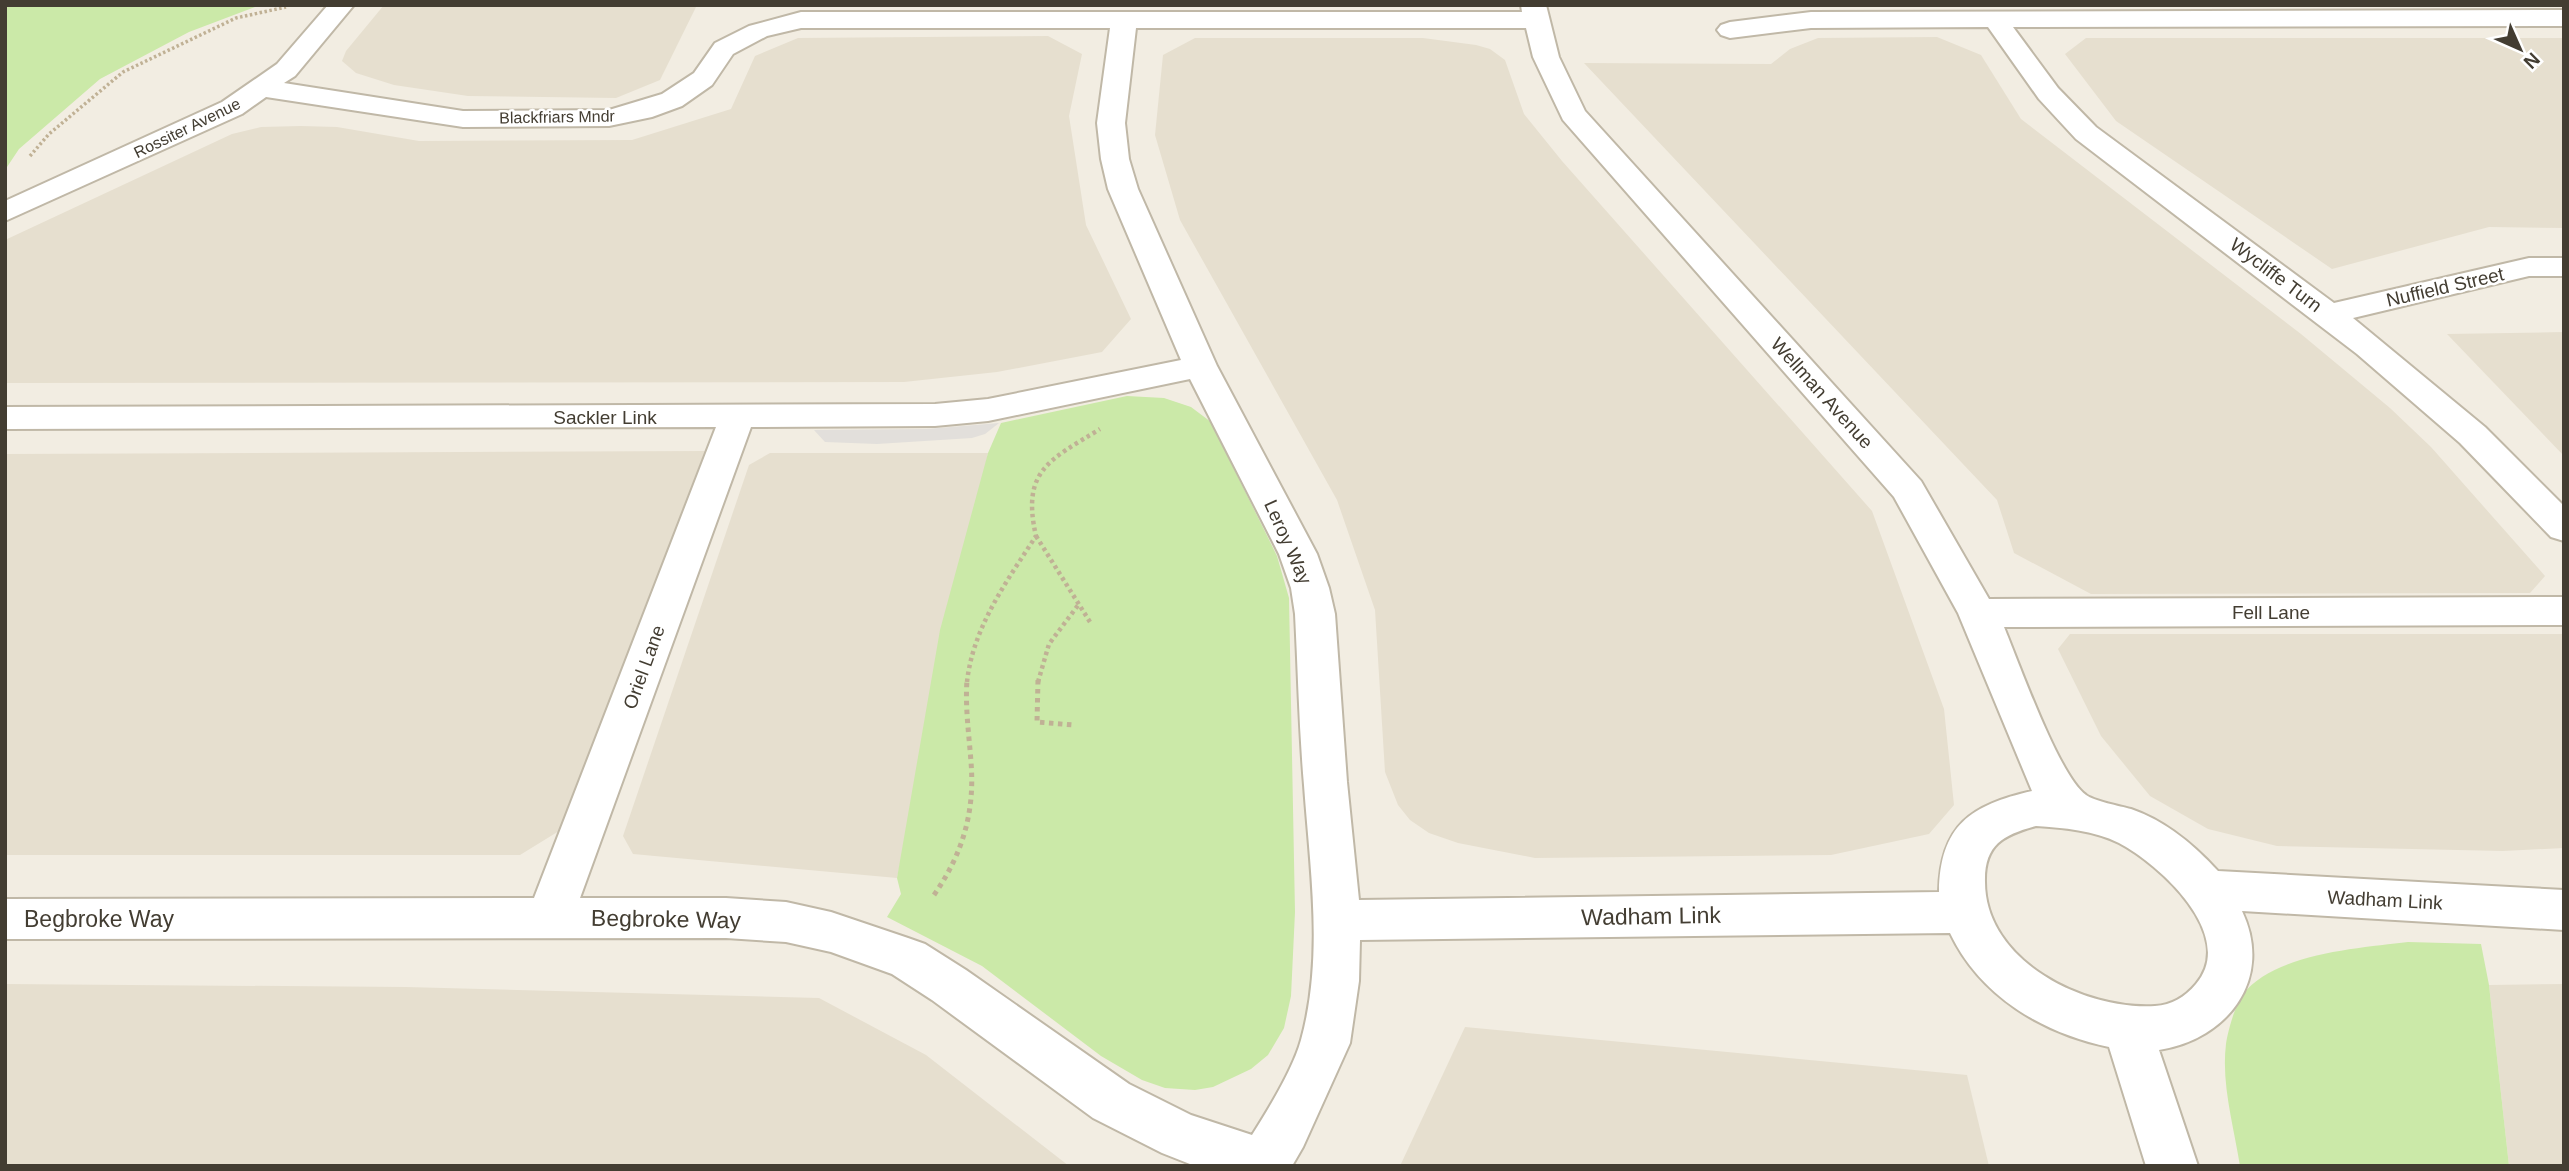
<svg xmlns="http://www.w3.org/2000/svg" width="2569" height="1171" viewBox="0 0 2569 1171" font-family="Helvetica,sans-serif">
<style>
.residential{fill:#e6dfcf}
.green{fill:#cbe9a8}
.parking{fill:#e2dfdb}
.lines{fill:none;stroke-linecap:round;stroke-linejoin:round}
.minor-casing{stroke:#c0b8a7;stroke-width:4}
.path-far2{stroke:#c0b195;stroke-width:3.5;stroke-dasharray:2.5 2.5;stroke-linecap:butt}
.path-far1{stroke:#c0b195;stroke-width:4.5;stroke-dasharray:3.5 3.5;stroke-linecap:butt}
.path{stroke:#c0b195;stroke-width:5;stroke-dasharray:4.5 4.5;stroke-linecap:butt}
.minor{fill:#fff;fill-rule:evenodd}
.labels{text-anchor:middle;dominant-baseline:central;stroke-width:5;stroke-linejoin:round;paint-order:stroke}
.far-street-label{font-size:16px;fill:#433d32;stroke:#fff}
.street-label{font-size:19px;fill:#433d32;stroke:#fff}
.near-street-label{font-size:23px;fill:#433d32;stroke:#fff}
</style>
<rect width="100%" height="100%" fill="#f2ede2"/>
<g class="residential">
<polygon points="384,5 697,5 660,80 616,98 468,96 394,85 356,73 342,61 346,51"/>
<polygon points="1048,36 1082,54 1069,116 1086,225 1131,319 1102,352 997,372 904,382 5,383 5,240 232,134 261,127 301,126 337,127 419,141 632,140 731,109 755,56 798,38"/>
<polygon points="1937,37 1981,55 2021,119 2301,334 2390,408 2431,447 2545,576 2530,593 2091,594 2014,553 1997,500 1584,63 1771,64 1790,49 1818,38"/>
<polygon points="1195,38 1423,38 1476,45 1490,49 1505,60 1524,114 1562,161 1872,511 1944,709 1954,805 1929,834 1831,855 1535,858 1458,843 1429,833 1410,820 1398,805 1385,772 1375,610 1337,500 1180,220 1155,135 1163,55"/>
<polygon points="2086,38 2564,38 2564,228 2489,227 2332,269 2116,121 2065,54"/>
<polygon points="2564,332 2564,456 2447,334"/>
<polygon points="705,451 559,831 520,855 5,855 5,454"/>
<polygon points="770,453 988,453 897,878 633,854 623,836 749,465"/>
<polygon points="2070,634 2564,634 2564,848 2503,851 2277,846 2208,829 2150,796 2101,736 2058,649"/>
<polygon points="5,984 406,987 819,998 926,1055 1069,1166 5,1166"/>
<polygon points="2564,984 2564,1166 2509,1166 2489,985"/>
<polygon points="1465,1027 1967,1075 1989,1166 1400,1166"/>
</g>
<g class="green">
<polygon points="5,5 268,5 255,7 189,32 100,79 19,149 5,170"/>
<polygon points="1127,396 1164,398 1191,407 1211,422 1277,556 1289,598 1295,912 1291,996 1284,1028 1268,1055 1251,1069 1213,1087 1195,1090 1165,1088 1142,1080 1101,1056 982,966 887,917 901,894 897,878 940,630 988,453 1001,423"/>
<path d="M2408,942L2481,944L2489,985L2509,1166H2240C2234,1127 2221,1084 2226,1044C2228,1030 2235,1006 2243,994C2275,953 2360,948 2408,942Z"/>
</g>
<polygon class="parking" points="999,423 985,434 972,438 877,444 825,442 814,430 927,429"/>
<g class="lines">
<g class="minor-casing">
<g id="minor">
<path d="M328,5H354L295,76L284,83L463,111L609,110L662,94L694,73L715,43L749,26L801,12H1522L1521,5H1546L1559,57L1585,111L1921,481L1989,599L2564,597V625L2004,627C2019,663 2059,776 2086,795C2094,801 2120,806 2131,809C2166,821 2194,845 2218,871L2564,890V930L2242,911C2274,979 2228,1039 2159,1050L2198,1166H2146L2109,1047C2042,1033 1980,996 1950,933L1360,940L1359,981L1350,1043L1303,1147L1292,1166H1195L1162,1153L1093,1118L932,1000L892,974L831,952L786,942L726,938L5,939V899L534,898L716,427L5,429V407L935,404L988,399L1181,360L1108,189L1101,159L1097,123L1110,28H801L767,36L733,54L712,85L682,106L652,117L609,126L463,127L266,97L242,114L5,221V201L222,102L277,64ZM1136,28H1526L1533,57L1563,120L1894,497L1958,613L2032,791C1971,805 1940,825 1939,892L1359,900L1347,782L1335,614L1329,588L1317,554L1217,366L1138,189L1129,159L1125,123ZM1190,379L1279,554L1291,588L1295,614C1298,671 1299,728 1304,785C1310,870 1324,957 1301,1040C1293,1069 1268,1110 1252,1135L1191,1115L1129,1084L966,970L925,944L908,938L831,912L786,902L726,898H580L751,427L935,426L988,421ZM2036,826C2064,828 2093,830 2119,843C2159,864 2238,935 2196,984C2185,997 2172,1005 2155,1006C2084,1010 1985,961 1985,882C1984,845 2003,835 2036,826Z"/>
<polygon points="2564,10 2564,26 2013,27 2058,88 2096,127 2334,303 2529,258 2564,258 2564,276 2529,276 2353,318 2485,427 2564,506 2564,541 2551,537 2460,443 2357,354 2076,139 2039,99 1988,27 1811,28 1730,38 1721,35 1717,30 1721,25 1730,22 1811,12"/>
</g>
</g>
<polyline class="path-far2" points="30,156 49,134 123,72 236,18 286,7"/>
<g class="path-far1">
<polyline points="1036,536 1090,622"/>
<path d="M967,682C973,627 1007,581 1036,536C1021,470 1050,460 1100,429"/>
<polyline points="1038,682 1049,644 1079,604"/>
</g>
<g class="path">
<polyline points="1038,680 1037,722 1073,725"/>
<path d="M934,895C963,853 975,812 971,762C969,734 965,708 967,680"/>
</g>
<use href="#minor" class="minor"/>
</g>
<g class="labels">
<g class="far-street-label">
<text transform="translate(557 117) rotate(-1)">Blackfriars Mndr</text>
<text transform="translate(187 128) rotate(-26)">Rossiter Avenue</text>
</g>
<g class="street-label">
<text transform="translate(2276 275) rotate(37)">Wycliffe Turn</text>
<text transform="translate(2445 287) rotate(-13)">Nuffield Street</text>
<text transform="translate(1822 393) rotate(48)">Wellman Avenue</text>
<text x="605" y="417">Sackler Link</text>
<text transform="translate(1288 542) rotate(66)">Leroy Way</text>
<text x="2271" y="612">Fell Lane</text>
<text transform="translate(644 667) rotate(-70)">Oriel Lane</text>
<text transform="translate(2385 900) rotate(3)">Wadham Link</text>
</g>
<g class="near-street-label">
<text transform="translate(1651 916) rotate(-1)">Wadham Link</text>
<text x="99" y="919">Begbroke Way</text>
<text transform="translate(666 919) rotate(1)">Begbroke Way</text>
</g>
</g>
<rect width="2569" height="1171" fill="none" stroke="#433d32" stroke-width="14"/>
<g transform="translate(2520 49) rotate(135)" stroke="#ffffff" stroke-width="5" paint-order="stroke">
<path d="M0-5L12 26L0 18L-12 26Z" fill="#433d32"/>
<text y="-10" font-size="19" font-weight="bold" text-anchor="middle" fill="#433d32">N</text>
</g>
</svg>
